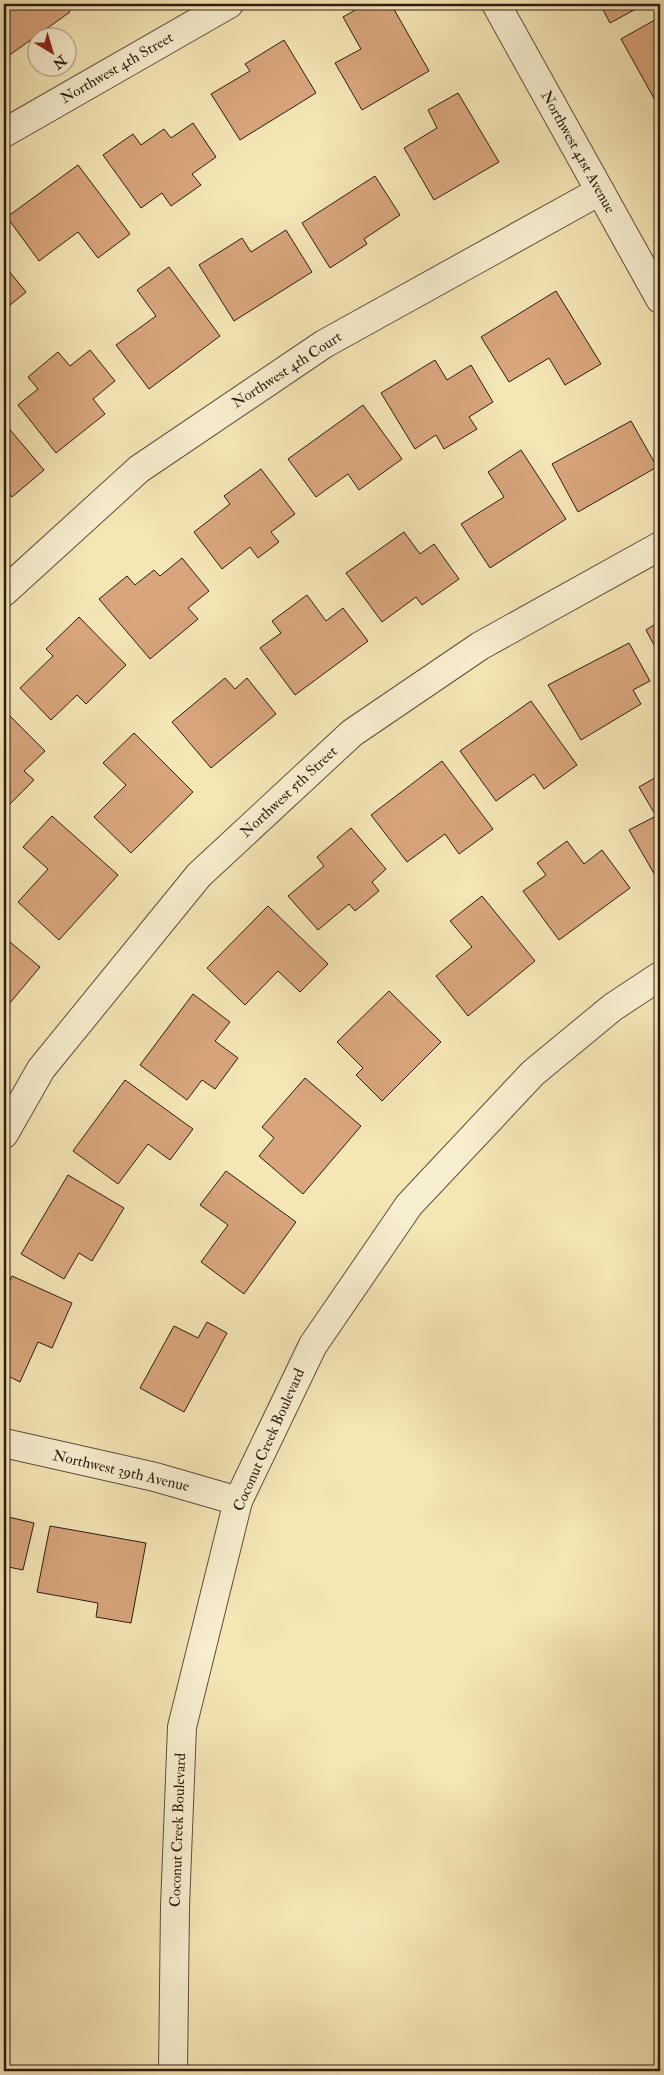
<svg xmlns="http://www.w3.org/2000/svg" width="664" height="2075" viewBox="0 0 664 2075" font-family="'IM FELL Double Pica',serif">
<style>
.building{fill:#d8a57c;stroke:#2d1c12}
.lines{fill:none;stroke-linecap:round;stroke-linejoin:round}
.street-casing{stroke:#5f4e3b;stroke-width:30}
.street{stroke:#f8efd0;stroke-width:28}
.labels{text-anchor:middle;dominant-baseline:central;stroke-width:4;stroke-linejoin:round;paint-order:stroke}
.street-label{font-size:15px;fill:#2d1c12;stroke:#f8efd0}
</style>
<rect width="100%" height="100%" fill="#f5e6b6"/>
<filter id="stains"><feTurbulence type="fractalNoise" baseFrequency=".004" numOctaves="4"/><feColorMatrix values="0 0 0 0 .2 0 0 0 0 .09 0 0 0 0 .02 0 0 0 .5 -.17"/></filter>
<radialGradient id="worn" r=".72"><stop offset=".6" stop-color="#630" stop-opacity="0"/><stop offset="1" stop-color="#630" stop-opacity=".3"/></radialGradient>
<g class="building">
<polygon points="4,4 65,4 70,12 4,59"/>
<polygon points="366,4 391,4 429,71 362,110 335,63 361,49 343,17"/>
<polygon points="600,4 645,4 610,23"/>
<polygon points="660,17 660,109 621,39"/>
<polygon points="284,40 316,93 240,140 211,94 250,71 245,64"/>
<polygon points="458,93 499,162 434,200 404,148 437,128 428,110"/>
<polygon points="193,123 216,157 192,174 201,185 171,206 162,193 141,208 103,155 133,134 141,145 164,129 171,138"/>
<polygon points="78,165 130,234 98,258 78,232 39,261 7,217"/>
<polygon points="375,176 400,215 364,239 367,244 330,268 302,223"/>
<polygon points="286,230 312,272 234,321 199,265 242,238 251,252"/>
<polygon points="4,265 26,292 4,310"/>
<polygon points="169,267 220,336 149,389 116,345 156,316 137,290"/>
<polygon points="556,291 601,364 565,385 549,358 509,382 481,337"/>
<polygon points="90,350 115,381 93,399 105,414 56,453 18,405 38,389 28,377 58,352 70,366"/>
<polygon points="435,360 447,380 471,365 493,402 469,417 477,429 444,449 436,435 415,449 381,393"/>
<polygon points="363,405 402,459 359,490 348,474 316,497 288,459"/>
<polygon points="631,421 657,467 578,512 552,464"/>
<polygon points="6,425 44,470 12,497 6,489 4,491 4,427"/>
<polygon points="521,450 566,519 490,568 461,524 504,497 488,472"/>
<polygon points="261,469 295,514 271,532 279,542 258,558 250,547 222,569 194,532 230,504 224,496"/>
<polygon points="404,532 420,554 434,544 459,579 422,605 416,597 382,622 346,573"/>
<polygon points="182,558 209,591 188,608 198,619 150,659 99,599 127,576 135,585 154,570 160,576"/>
<polygon points="307,595 326,621 343,608 368,641 295,695 260,648 281,633 272,621"/>
<polygon points="79,617 126,665 86,704 77,695 51,720 20,688 53,656 46,649"/>
<polygon points="660,621 660,656 646,630"/>
<polygon points="629,643 650,681 633,690 641,704 581,740 548,685"/>
<polygon points="225,678 235,689 247,678 276,714 211,768 172,722"/>
<polygon points="531,701 577,765 544,789 534,774 496,801 460,751"/>
<polygon points="4,710 45,751 24,771 34,780 9,805 4,800"/>
<polygon points="134,733 193,792 131,853 94,817 126,785 103,763"/>
<polygon points="442,761 493,829 459,854 445,834 407,862 371,815"/>
<polygon points="660,775 660,875 656,877 629,830 656,816 639,787"/>
<polygon points="52,816 118,875 59,940 18,902 48,869 23,847"/>
<polygon points="351,828 386,869 372,882 379,891 355,911 349,904 318,930 288,896 324,866 317,857"/>
<polygon points="567,841 584,864 602,850 630,888 559,940 523,891 546,875 537,863"/>
<polygon points="482,896 535,961 468,1016 436,976 472,947 450,921"/>
<polygon points="268,906 328,964 300,992 278,971 245,1005 207,968"/>
<polygon points="5,938 40,967 4,1010 4,940"/>
<polygon points="389,991 441,1042 382,1101 356,1075 363,1068 337,1042"/>
<polygon points="193,994 230,1022 215,1041 238,1058 215,1089 202,1080 187,1100 140,1065"/>
<polygon points="305,1078 361,1126 303,1194 259,1156 274,1138 262,1127"/>
<polygon points="125,1080 193,1129 170,1160 148,1144 118,1184 73,1151"/>
<polygon points="226,1171 296,1222 244,1294 201,1262 228,1225 200,1205"/>
<polygon points="68,1175 124,1208 92,1261 79,1253 64,1279 21,1254"/>
<polygon points="12,1276 72,1303 52,1348 38,1342 20,1382 4,1374 4,1295"/>
<polygon points="207,1322 227,1333 184,1412 140,1388 174,1326 198,1338"/>
<polygon points="4,1516 34,1523 23,1570 4,1566"/>
<polygon points="50,1526 146,1543 131,1623 96,1617 98,1603 37,1592"/>
</g>
<g class="lines">
<g class="street-casing">
<g id="street">
<polyline points="496,4 660,299"/>
<polyline points="4,133 229,4"/>
<polyline points="4,592 139,469 324,344 600,191"/>
<polyline points="4,1134 41,1069 199,875 352,733 480,646 660,546"/>
<polyline points="4,1443 155,1477 238,1501"/>
<polyline points="173,2071 175,1907 182,1727 238,1501 313,1345 409,1205 533,1073 613,1007 660,976"/>
</g>
</g>
<use href="#street" class="street"/>
</g>
<g class="labels">
<g class="street-label">
<text transform="translate(117 68) rotate(-30)">Northwest 4th Street</text>
<text transform="translate(578 152) rotate(61)">Northwest 41st Avenue</text>
<text transform="translate(287 370) rotate(-33)">Northwest 4th Court</text>
<text transform="translate(289 792) rotate(-43)">Northwest 5th Street</text>
<text transform="translate(269 1440) rotate(-66)">Coconut Creek Boulevard</text>
<text transform="translate(121 1471) rotate(13)">Northwest 39th Avenue</text>
<text transform="translate(178 1830) rotate(-88)">Coconut Creek Boulevard</text>
</g>
</g>
<rect width="664" height="2075" fill="none" stroke="#f5e6b6" stroke-width="20"/>
<rect x="5" y="5" width="654" height="2065" fill="none" stroke="#2d1c12" stroke-width="2.5"/>
<rect x="10" y="10" width="644" height="2055" fill="none" stroke="#2d1c12"/>
<g transform="translate(52 52) rotate(142)"><circle r="24" fill="#f8efd0" stroke="#a79b84"/>
<path d="M0-4L9 19L0 12L-9 19Z" fill="#8f2418"/>
<text y="-8" font-size="14" font-weight="bold" text-anchor="middle" fill="#2d1c12">N</text>
</g>
<rect width="100%" height="100%" filter="url(#stains)"/>
<rect width="100%" height="100%" fill="url(#worn)"/>
</svg>
